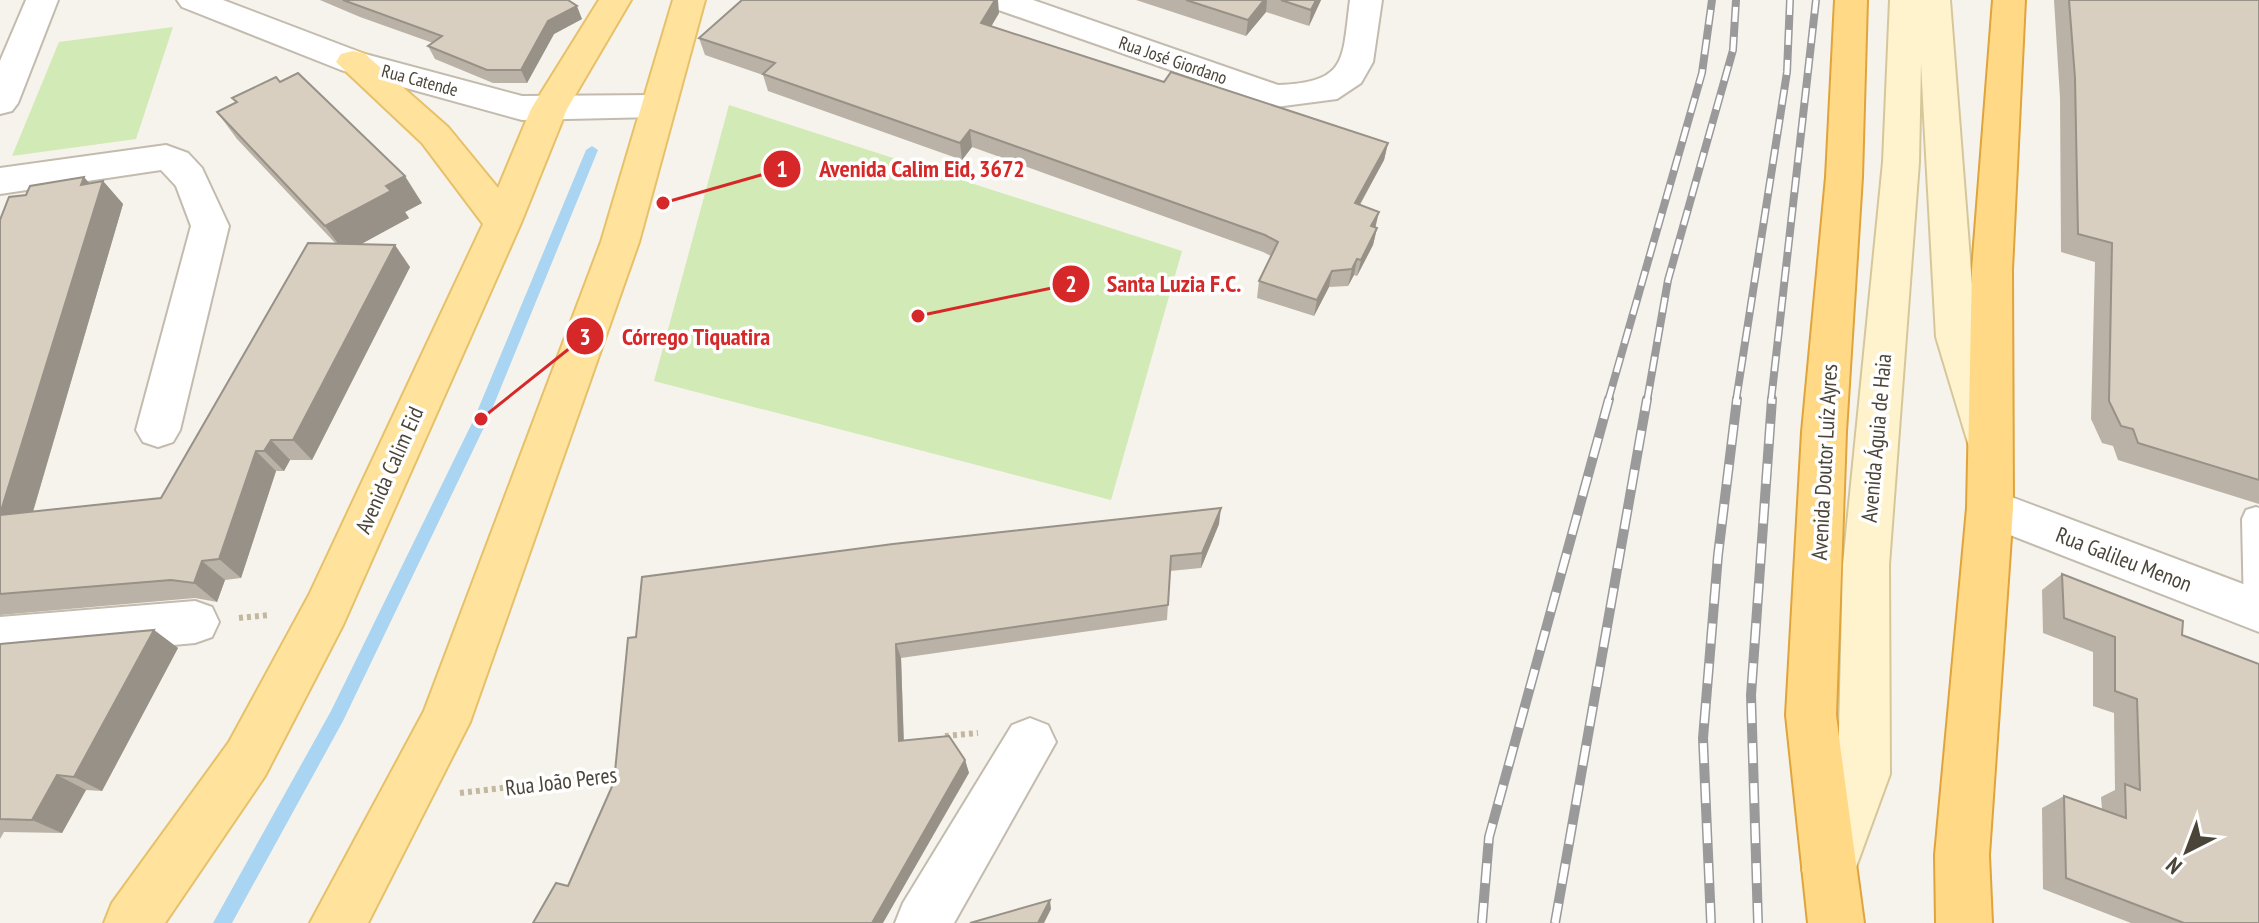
<svg xmlns="http://www.w3.org/2000/svg" width="2259" height="923" viewBox="0 0 2259 923" font-family="'PT Sans Narrow',sans-serif">
<style>
.green{fill:#d2eab5}
.lines{fill:none;stroke-linecap:round;stroke-linejoin:round}
.stream{fill:#a9d4f2;fill-rule:evenodd}
.service-casing{stroke:#c2bbae;stroke-width:4}
.minor-casing{stroke:#c2bbae;stroke-width:4}
.secondary-casing{stroke:#d6c79b;stroke-width:4}
.primary-casing{stroke:#e6c16a;stroke-width:4}
.trunk-casing{stroke:#e0a43c;stroke-width:4}
.path{stroke:#c4b79f;stroke-width:6;stroke-dasharray:4 4;stroke-linecap:butt}
.service{fill:#fff;fill-rule:evenodd}
.minor{fill:#fff;fill-rule:evenodd}
.secondary{fill:#fff3cd;fill-rule:evenodd}
.primary{fill:#ffe39c;fill-rule:evenodd}
.trunk{fill:#ffd985;fill-rule:evenodd}
.rail-far1-casing{stroke:#9a9a9a;stroke-width:8}
.rail-casing{stroke:#9a9a9a;stroke-width:10}
.rail-far1{stroke:#fff;stroke-width:5;stroke-dasharray:15;stroke-linecap:butt}
.rail{stroke:#fff;stroke-width:7;stroke-dasharray:20;stroke-linecap:butt}
.wall{fill:#bab2a6}
.shaded-wall{fill:#979187}
.building{fill:#d8cfc1;stroke:#979187;stroke-width:2}
.labels{text-anchor:middle;dominant-baseline:central;stroke-width:7;stroke-linejoin:round;paint-order:stroke}
.far-street-label{font-size:18px;fill:#4b4439;stroke:#fff}
.street-label{font-size:22px;fill:#4b4439;stroke:#fff}
.leader{fill:none;stroke:#d62828;stroke-width:3}
.callout-dot{fill:#d62828;stroke:#fff;stroke-width:3}
.mark-label{font-size:24px;text-anchor:middle;font-weight:bold;fill:#fff}
.callout-label{font-size:24px;text-anchor:middle;font-weight:bold;fill:#d62828;stroke:#fff;stroke-width:7;stroke-linejoin:round;paint-order:stroke}
</style>
<rect width="100%" height="100%" fill="#f6f3ec"/>
<g class="green">
<polygon points="173,27 136,139 12,156 59,42"/>
<polygon points="729,105 1182,251 1111,500 654,381"/>
</g>
<g class="lines">
<polygon class="stream" points="592,146 598,150 488,419 343,721 232,923 213,923 331,711 474,419 586,150"/>
<g class="service-casing">
<polygon id="service" points="2256,507 2259,508 2259,625 2248,621 2244,611 2242,519 2246,510"/>
</g>
<g class="minor-casing">
<g id="minor">
<polygon points="26,0 58,0 18,103 12,111 0,114 0,61"/>
<polygon points="177,0 223,0 365,54 522,96 657,95 669,98 675,106 669,114 657,117 522,120 341,70 182,7"/>
<path d="M985,0H1033L1278,85C1348,82 1342,61 1350,0H1382L1373,62L1361,83L1337,99L1276,107L990,7Z"/>
<polygon points="166,145 188,153 202,168 229,226 180,430 173,442 158,447 143,442 136,430 191,226 176,186 161,170 0,194 0,168"/>
<polygon points="1990,489 2259,590 2259,632 1974,521 1967,508 1974,495"/>
<polygon points="195,601 212,607 219,622 212,637 195,643 0,661 0,617"/>
<polygon points="1030,718 1048,725 1056,742 954,923 895,923 903,903 1012,725"/>
</g>
</g>
<g class="secondary-casing">
<polygon id="secondary" points="1890,0 1950,0 1976,337 2008,441 2001,453 1986,459 1971,453 1936,337 1921,63 1919,162 1889,565 1890,774 1848,889 1829,897 1810,889 1802,870 1838,774 1843,565 1883,162"/>
</g>
<g class="primary-casing">
<g id="primary">
<polygon points="599,0 631,0 567,109 521,223 343,625 265,776 165,923 104,923 112,903 229,742 309,595 483,224 422,143 336,62 341,54 353,51 365,54 448,127 498,188 531,109"/>
<polygon points="673,0 705,0 639,242 470,722 368,923 310,923 424,711 601,242"/>
</g>
</g>
<g class="trunk-casing">
<g id="trunk">
<polygon points="1835,0 1867,0 1862,177 1846,432 1836,715 1864,923 1808,923 1786,715 1802,432 1826,177"/>
<polygon points="1993,0 2025,0 2012,270 2013,508 1989,855 1992,923 1936,923 1935,855 1967,508 1972,270"/>
</g>
</g>
<g class="path">
<polyline points="239,618 269,615"/>
<polyline points="945,736 978,733"/>
<polyline points="460,793 621,774"/>
</g>
<use href="#service" class="service"/>
<use href="#minor" class="minor"/>
<use href="#secondary" class="secondary"/>
<use href="#primary" class="primary"/>
<use href="#trunk" class="trunk"/>
<g class="rail-far1-casing">
<g id="rail-far1">
<polyline points="1608,401 1702,73 1712,0"/>
<polyline points="1647,401 1668,280 1733,50 1736,0"/>
<polyline points="1736,401 1787,72 1790,0"/>
<polyline points="1771,401 1816,0"/>
</g>
</g>
<g class="rail-casing">
<g id="rail">
<polyline points="1482,923 1489,837 1609,399"/>
<polyline points="1555,923 1647,399"/>
<polyline points="1711,923 1703,738 1718,555 1737,399"/>
<polyline points="1758,923 1751,695 1772,399"/>
</g>
</g>
<use href="#rail-far1" class="rail-far1"/>
<use href="#rail" class="rail"/>
</g>
<g class="wall">
<polygon points="320,0 568,0 582,19 554,34 527,83 493,83 435,59 428,46 433,43 360,17"/>
<polygon points="1136,0 1321,0 1309,26 1266,12 1246,36"/>
<polygon points="2054,0 2259,0 2259,504 2118,460 2113,446 2102,443 2091,419 2095,262 2061,252 2060,98"/>
<polygon points="999,13 991,27 1164,82 1388,143 1384,160 1360,205 1377,228 1373,245 1357,276 1354,275 1348,286 1329,287 1314,316 1257,298 1259,281 1271,256 1263,252 972,147 962,160 768,91 763,75 705,55 699,38"/>
<polygon points="280,82 422,203 405,212 409,218 360,244 410,267 312,460 290,460 284,471 276,471 241,578 225,580 217,602 195,598 0,615 0,220 89,183 103,181 123,204 33,512 161,498 336,244 237,139 217,112 236,103 232,98"/>
<polygon points="1219,524 1201,568 1170,571 1167,620 901,658 904,741 965,760 969,773 568,886 614,782 628,638"/>
<polygon points="2062,574 2182,635 2259,923 2131,923 2043,889 2042,808 2064,796 2102,809 2101,797 2115,790 2114,713 2093,706 2093,652 2043,633 2042,590"/>
<polygon points="154,630 178,648 102,791 86,790 62,833 4,832 0,839 0,644"/>
</g>
<g class="shaded-wall">
<polygon points="995,0 998,0 999,13 983,40 981,23"/>
<polygon points="1264,0 1267,0 1266,12 1246,36 1248,20"/>
<polygon points="1316,0 1321,0 1309,26 1311,10"/>
<polygon points="577,6 582,19 554,34 527,83 521,70 548,21"/>
<polygon points="970,130 972,147 962,160 960,143"/>
<polygon points="1388,143 1384,160 1351,220 1355,203"/>
<polygon points="405,176 422,203 405,212 409,218 345,253 325,226 386,186"/>
<polygon points="84,177 99,194 103,181 123,204 26,535 0,516"/>
<polygon points="1379,212 1375,229 1371,226"/>
<polygon points="1377,228 1373,245 1357,276 1361,260"/>
<polygon points="395,245 410,267 312,460 293,440"/>
<polygon points="1357,259 1354,275 1348,286 1352,269"/>
<polygon points="1332,271 1329,287 1314,316 1317,300"/>
<polygon points="271,440 290,460 284,471 264,451"/>
<polygon points="256,451 276,471 241,578 219,559"/>
<polygon points="1221,508 1219,524 1201,568 1202,553"/>
<polygon points="202,561 225,580 217,602 194,583"/>
<polygon points="154,630 178,648 102,791 74,777"/>
<polygon points="896,644 901,658 904,754 899,741"/>
<polygon points="965,760 969,773 883,923 872,923"/>
<polygon points="57,775 86,790 62,833 32,820"/>
<polygon points="1050,900 1051,909 1044,923 1038,923"/>
</g>
<g class="building">
<polygon points="343,0 568,0 577,6 548,21 521,70 487,70 428,46 442,36"/>
<polygon points="742,0 995,0 981,23 1164,82 1171,72 1388,143 1355,203 1379,212 1371,226 1377,228 1361,260 1357,259 1352,269 1332,271 1317,300 1259,281 1278,242 1265,235 970,130 960,143 763,74 775,63 699,38"/>
<polygon points="1186,0 1264,0 1248,20"/>
<polygon points="1281,0 1316,0 1311,10"/>
<polygon points="2069,0 2259,0 2259,480 2138,443 2133,429 2121,426 2109,401 2112,243 2078,234 2075,78"/>
<polygon points="298,73 405,176 386,186 391,191 325,226 217,112 237,102 232,98 276,77 280,82"/>
<polygon points="84,177 81,185 103,181 0,514 0,220 9,197 26,195 30,186"/>
<polygon points="308,243 395,245 293,440 271,440 264,451 256,451 219,559 202,561 194,583 171,580 0,594 0,515 161,498"/>
<polygon points="1221,508 1202,553 1171,556 1168,605 896,644 899,741 949,736 965,760 872,923 533,923 556,883 568,886 614,782 628,638 636,637 642,577 893,544"/>
<polygon points="2062,574 2183,621 2182,635 2259,664 2259,923 2184,923 2066,878 2064,796 2126,818 2125,784 2140,790 2137,699 2115,691 2115,637 2064,618"/>
<polygon points="154,630 74,777 57,775 32,820 0,819 0,644"/>
<polygon points="1050,900 1038,923 970,923"/>
</g>
<g class="labels">
<g class="far-street-label">
<text transform="translate(1173 60) rotate(19)">Rua José Giordano</text>
<text transform="translate(420 80) rotate(15)">Rua Catende</text>
</g>
<g class="street-label">
<text transform="translate(1876 438) rotate(-85)">Avenida Águia de Haia</text>
<text transform="translate(1824 462) rotate(-87)">Avenida Doutor Luíz Ayres</text>
<text transform="translate(389 470) rotate(-66)">Avenida Calim Eid</text>
<text transform="translate(2124 559) rotate(21)">Rua Galileu Menon</text>
<text transform="translate(561 781) rotate(-7)">Rua João Peres</text>
</g>
</g>
<path class="leader" d="M663 203L782 169M918 316L1071 284M481 419L585 336"/>
<g class="callout-dot">
<circle cx="663" cy="203" r="8"/>
<circle cx="918" cy="316" r="8"/>
<circle cx="481" cy="419" r="8"/>
<circle cx="782" cy="169" r="20"/>
<circle cx="1071" cy="284" r="20"/>
<circle cx="585" cy="336" r="20"/>
</g>
<g class="mark-label">
<text x="782" y="177">1</text>
<text x="1071" y="292">2</text>
<text x="585" y="345">3</text>
</g>
<g class="callout-label">
<text x="922" y="177">Avenida Calim Eid, 3672</text>
<text x="1174" y="292">Santa Luzia F.C.</text>
<text x="696" y="345">Córrego Tiquatira</text>
</g>
<g transform="translate(2187 851) rotate(222)" stroke="#ffffff" stroke-width="6" paint-order="stroke">
<path d="M0-6L14 30L0 20L-14 30Z" fill="#4b4439"/>
<text y="-12" font-size="22" font-weight="bold" text-anchor="middle" fill="#4b4439">N</text>
</g>
</svg>
